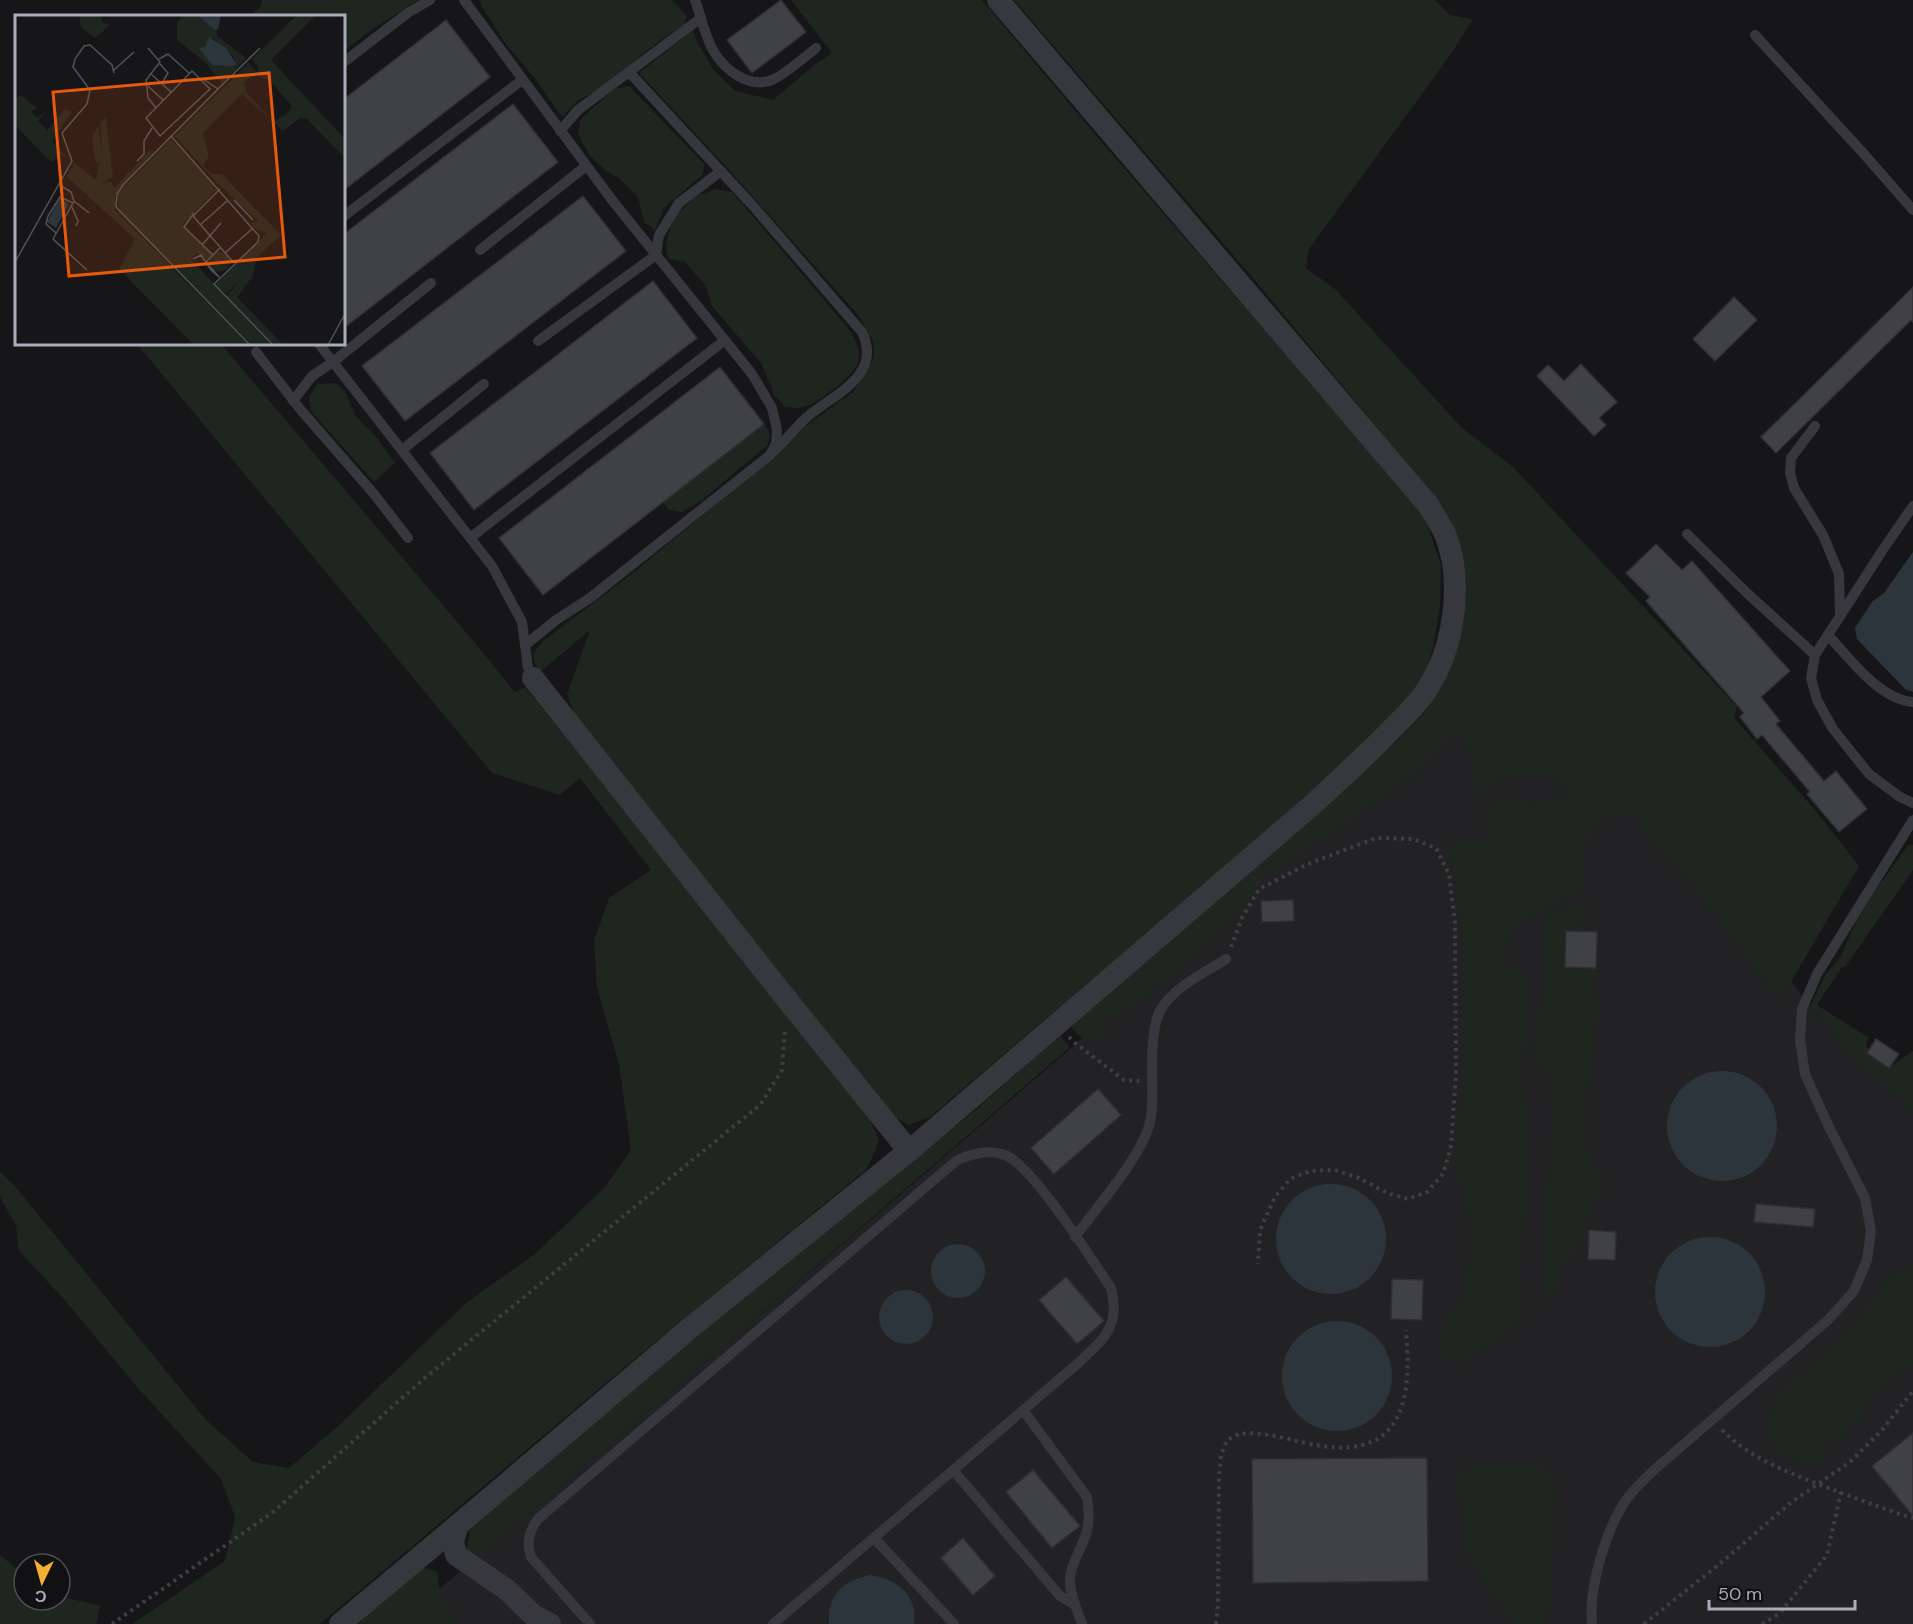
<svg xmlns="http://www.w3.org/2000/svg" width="1913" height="1624" viewBox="0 0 1913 1624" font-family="'DM Sans',sans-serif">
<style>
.built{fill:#222225}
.green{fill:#1e261f}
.water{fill:#2c353c}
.building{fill:#404145;stroke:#303034;stroke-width:1.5}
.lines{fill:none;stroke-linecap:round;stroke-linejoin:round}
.path{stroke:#3d3f44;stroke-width:4;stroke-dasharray:3 4.5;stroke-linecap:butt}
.lane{stroke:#37383d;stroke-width:10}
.street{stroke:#37383d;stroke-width:22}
.inset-road{fill:none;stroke:#505258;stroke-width:1.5}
.view{fill:#e8590c;fill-opacity:0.15;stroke:#e8590c;stroke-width:3}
.inset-edge{fill:none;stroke:#a8adb8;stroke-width:3}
</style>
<rect width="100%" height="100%" fill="#161618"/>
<polygon class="built" points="1541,649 1812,1009 1913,1093 1913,1624 394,1624 444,1585 1069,1050 1367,780"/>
<g class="green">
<polygon points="262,0 418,0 374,28 344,51 344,24 348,20 344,23 344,16 249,16 260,7"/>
<polygon points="480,0 672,0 687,16 684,25 658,42 601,88 577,101 562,117 534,77 508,47 482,7"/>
<path d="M791,0H982L1099,139L1423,513L1441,565L1440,606L1433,648L1422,687L1355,756L930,1117L909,1125L891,1115L576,718L567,694L590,630L540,672C530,657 532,654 543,641L629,576L776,455L807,425L853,392L869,369L874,356L873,341L859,316L731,172L639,73L693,30L697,41L712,68L735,91L773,100L818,62L832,53Z"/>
<polygon points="1014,0 1435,0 1450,15 1472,19 1472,21 1451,54 1309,249 1306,268 1335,289 1462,428 1512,466 1737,707 1734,718 1815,810 1859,866 1782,997 1771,992 1702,897 1631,816 1603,817 1581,849 1581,891 1541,909 1510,935 1505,960 1528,979 1530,1021 1521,1078 1528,1120 1527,1193 1520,1271 1522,1321 1463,1364 1440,1356 1439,1328 1463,1298 1471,1240 1465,1192 1452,1170 1462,1090 1463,968 1458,898 1448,843 1485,839 1485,813 1500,796 1532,804 1567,794 1554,774 1497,781 1476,799 1471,754 1456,730 1416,773 1337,830 1267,876 1236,916 1145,999 1108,1020 1103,1039 1082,1039 1070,1026 1230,884 1395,743 1424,713 1447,676 1463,623 1433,495 1253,278"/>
<polygon points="629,86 705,165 702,175 664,208 655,230 644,222 638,197 620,179 606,171 590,156 578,134 580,120 614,89"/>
<path d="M716,189L732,192L848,328C854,338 862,350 858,363C852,377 822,399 809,405C801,409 794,408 785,407L775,396L761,363L713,307L705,285L685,262L669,259C660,239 676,212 693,199C699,194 709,192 716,189Z"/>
<polygon points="137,344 221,344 475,643 515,692 525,687 531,694 869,1117 879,1141 867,1169 631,1362 320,1624 132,1624 225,1561 235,1517 221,1479 137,1387 63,1298 19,1251 16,1226 0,1197 0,1172 14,1185 206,1420 253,1462 289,1468 337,1427 466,1303 536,1253 606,1186 631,1150 619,1065 597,987 594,940 609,898 651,870 580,778 560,795 492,773"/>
<polygon points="335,383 345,391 355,415 377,438 395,463 374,482 311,411 309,397 317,384"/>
<polygon points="765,424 770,435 768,445 702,500 682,512 669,510 663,502"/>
<polygon points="1909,844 1913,845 1913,870 1845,967 1842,967 1817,1005 1869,1038 1866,1043 1867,1048 1894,1064 1913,1051 1913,1112 1836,1041 1839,1036 1810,1007 1824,977 1841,956 1852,930 1870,898"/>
<polygon points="1581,899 1590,910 1575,930 1565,930 1564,968 1594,968 1598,1012 1594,1053 1586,1094 1585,1145 1604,1182 1575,1254 1557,1267 1557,1289 1547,1305 1542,1236 1552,1128 1550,1079 1532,1052 1545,966 1545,919"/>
<polygon points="1060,1035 1070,1047 475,1560 466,1551 470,1529 737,1302 979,1107"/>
<polygon points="1913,1266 1913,1364 1873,1393 1865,1411 1843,1437 1828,1444 1823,1463 1802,1463 1778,1454 1766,1437 1775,1396 1831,1349 1860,1317 1884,1282"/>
<polygon points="1484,1461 1543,1466 1557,1487 1548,1624 1519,1624 1507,1617 1505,1608 1478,1574 1467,1553 1456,1473"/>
<polygon points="0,1555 24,1575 24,1600 60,1600 60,1596 100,1606 96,1624 0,1624"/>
<polygon points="420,1567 437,1571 439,1588 455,1624 359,1624 384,1597"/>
</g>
<g class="water">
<polygon points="1913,552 1913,692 1906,690 1857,639 1855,628 1872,602 1884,593"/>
<circle cx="1722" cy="1126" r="55"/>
<circle cx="1331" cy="1239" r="55"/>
<circle cx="1710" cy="1292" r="55"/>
<circle cx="958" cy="1271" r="27"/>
<circle cx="906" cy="1317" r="27"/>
<circle cx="1337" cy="1376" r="55"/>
<path d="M869,1575C896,1578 918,1594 914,1624H829C827,1595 843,1581 869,1575Z"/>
</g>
<g class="building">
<polygon points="781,0 806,32 752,73 727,40"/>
<polygon points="446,20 490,77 344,190 344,99"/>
<polygon points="513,104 558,162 344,328 344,234"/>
<polygon points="583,196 626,251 405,421 362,366"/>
<polygon points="653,281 697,338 474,510 430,453"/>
<polygon points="1913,287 1913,322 1911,320 1776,453 1761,437"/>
<polygon points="1734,297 1757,320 1715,361 1693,339"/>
<polygon points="1581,364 1617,402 1599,418 1606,425 1594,436 1537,376 1548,365 1564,381"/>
<polygon points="720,367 764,424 543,595 499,538"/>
<polygon points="1656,544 1682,570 1692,561 1790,671 1761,697 1780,721 1776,724 1824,781 1836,771 1867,809 1839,832 1807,794 1810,792 1762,735 1757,739 1740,717 1744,713 1646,601 1650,597 1626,573"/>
<polygon points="1293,900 1294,921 1262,922 1261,901"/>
<polygon points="1566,931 1597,932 1596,968 1565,967"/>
<polygon points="1876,1039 1899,1054 1889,1068 1867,1053"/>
<polygon points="1098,1089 1121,1115 1054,1174 1031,1148"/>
<polygon points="1756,1204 1815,1209 1813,1227 1754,1222"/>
<polygon points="1589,1230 1616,1232 1615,1260 1588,1259"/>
<polygon points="1066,1277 1104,1321 1077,1344 1039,1300"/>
<polygon points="1392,1279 1423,1280 1422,1320 1391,1319"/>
<polygon points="1913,1433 1913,1516 1872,1466"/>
<polygon points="1427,1458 1428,1581 1253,1583 1252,1459"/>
<polygon points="1033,1470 1080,1526 1052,1548 1006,1492"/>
<polygon points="963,1538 995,1576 973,1595 941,1558"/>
</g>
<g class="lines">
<g class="path">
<polyline points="1231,947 1242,918 1259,889 1308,864 1376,838 1413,839 1436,848 1449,874 1455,922 1456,1074 1451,1146 1443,1174 1427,1192 1408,1199 1387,1193 1359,1178 1335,1170 1310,1171 1290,1179 1275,1197 1260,1230 1258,1264"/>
<polyline points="1069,1037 1075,1043 1124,1080 1140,1081"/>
<path d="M1722,1430C1754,1462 1798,1476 1839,1492C1864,1501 1888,1511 1913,1518"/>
<polyline points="112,1624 272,1513 427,1376 760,1105 782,1070 785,1028"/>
<path d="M1216,1624L1218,1606L1219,1478L1221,1455L1227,1440C1231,1438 1236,1435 1240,1434C1265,1430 1298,1443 1322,1446C1405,1458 1412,1395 1406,1330"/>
<polyline points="1644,1624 1722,1562 1789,1504 1850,1462 1882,1430 1913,1391"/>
<polyline points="1762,1624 1779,1614 1827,1555 1841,1492"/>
</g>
<g class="lane">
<polyline points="464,0 612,200 752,374 772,408 777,430 776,444 770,455 590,598 556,620 525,645"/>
<path d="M695,0C701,16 705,37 714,52C725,70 749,89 772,80C784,75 805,57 816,48"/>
<polyline points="1755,35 1864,154 1913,210"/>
<polyline points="344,62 409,12 430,0"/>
<path d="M629,72L754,207L862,332C883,376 834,394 807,417C796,427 786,440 774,451"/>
<polyline points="560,131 578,110 701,18"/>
<polyline points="344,216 522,80"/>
<polyline points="480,250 586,166"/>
<polyline points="538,341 656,255 659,235 679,203 721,171"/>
<polyline points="319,344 492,566 522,622 528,668 533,678"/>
<polyline points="256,352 300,409 374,494 408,538"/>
<polyline points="293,401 312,376 333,362 431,283"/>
<polyline points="1815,426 1791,458 1790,473 1794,488 1823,535 1839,574 1840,616"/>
<polyline points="402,450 484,384"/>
<polyline points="1913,506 1882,551 1815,655 1811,678 1817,700 1833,729 1869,774 1900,797 1913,803"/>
<polyline points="1687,534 1748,594 1815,655"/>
<polyline points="470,538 725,340"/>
<path d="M1828,635C1850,659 1879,699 1913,702"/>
<path d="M1075,1237C1097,1207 1138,1161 1149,1126C1154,1109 1152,1090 1152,1072C1152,1054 1152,1025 1161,1009C1175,986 1205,973 1226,959"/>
<path d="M1023,1410L1087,1497C1089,1509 1090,1522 1086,1534C1081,1550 1069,1567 1070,1583C1071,1598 1078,1611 1082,1624"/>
<polyline points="953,1470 1060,1596 1075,1605"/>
<polyline points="874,1538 954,1624"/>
<path d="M590,1624L531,1557C526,1542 529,1531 538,1519L956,1161C970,1154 989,1149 1005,1155C1032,1165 1092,1260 1111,1288C1121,1327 1103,1340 1076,1365L773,1624"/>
<path d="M1592,1624C1588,1588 1607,1525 1629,1496C1636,1487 1646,1478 1655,1469L1828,1320L1854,1291L1867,1260L1871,1231L1865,1198L1828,1125L1805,1074L1800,1040L1802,1009L1817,974L1913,820"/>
</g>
<g class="street">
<polyline points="533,678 785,997 909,1151"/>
<polyline points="340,1624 458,1525"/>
<path d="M550,1624L533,1615L506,1589L456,1555L453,1541L458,1525L690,1328L915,1146L1311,806C1338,781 1365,757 1391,730C1406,715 1422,700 1432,681C1455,641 1463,577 1445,534C1441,525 1434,515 1429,506L998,0"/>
</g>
</g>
<g transform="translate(15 15)">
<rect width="330" height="330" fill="#161618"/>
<path d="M64,0H86L87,7L95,10L80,23L66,12ZM167,0H182L201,15L206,0L201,15L203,22L231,43L207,69L190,47L162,25V8ZM198,23L220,43L208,51L190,33ZM282,0H301L256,45L330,124V143L292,104L285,103L268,116L227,79L188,118L194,141L188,150L197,159H207L266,220L241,243L238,261L222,282L268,330H259L212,281L224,266L211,279L200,270L252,218L240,214L236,208L243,206L202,168L160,121L233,48L241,56L229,68L231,77L259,107L275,96L277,91L255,66L243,61V52L237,44ZM5,80L22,93L16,96L22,103L31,96L23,106L32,115L50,94L57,97L37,126L56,146L46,140L36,147L0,110V83ZM91,102L98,161L87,169L96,166L99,173L135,135L139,136L100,180V195L234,330H179L104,254L120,224L52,162L59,147L81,165L84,148H81L77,124L83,110L87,138L85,108ZM156,124L199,169L198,175L204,172L168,209L197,240L192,245L182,238L176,244L256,330H237L104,198L103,178ZM195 247a10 10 0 1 1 20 0a10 10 0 1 1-20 0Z" fill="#1e261f" fill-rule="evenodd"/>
<path d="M182,0H206L203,14L200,15ZM194,22L211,33L221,48L218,51L197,50L184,33L190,32ZM45,183L54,189L41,213L32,207Z" fill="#2c353c"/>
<path class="inset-road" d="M133,33L145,47L131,65L133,83L141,93M144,44L153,39L174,58M145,49L153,58L147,68M99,55L119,37M177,56L195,74L145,121L131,103ZM136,59L156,77M187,63L203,74L108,170L102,179L101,192L235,330M133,71L148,85M203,74L245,33M156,121L244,221L243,227L199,269L258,330M122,146L129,139V126L137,113M45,170L56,177L59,186L38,224L72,255M205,174L178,201L219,248M219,185L238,205M59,186L74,198M56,190L63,206L61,211M179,198L169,212L198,240M185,210L212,186M41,218L31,209L33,201L45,182L58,188M187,230L206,208M210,238L238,213M178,244L186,240L196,255L204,262L191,247L206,232M0,247L57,146L47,118L72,89L75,75L58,52L60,44L69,31L75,30L97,50L99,58M313,330L330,299"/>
<path class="view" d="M254,58L270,242L54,261L38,77Z"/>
<rect width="330" height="330" class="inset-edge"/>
</g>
<g transform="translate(42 1582) rotate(185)"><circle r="28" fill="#111113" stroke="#4d4f55" stroke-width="1.5"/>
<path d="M0-4.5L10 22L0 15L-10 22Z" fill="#f2b134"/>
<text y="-9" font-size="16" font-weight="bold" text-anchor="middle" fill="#a8adb8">С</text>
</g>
<path d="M1709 1600v9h146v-9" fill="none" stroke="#a8adb8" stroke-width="3"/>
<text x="1718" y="1600" font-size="18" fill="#a8adb8" stroke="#111113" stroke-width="4.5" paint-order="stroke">50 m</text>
</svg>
